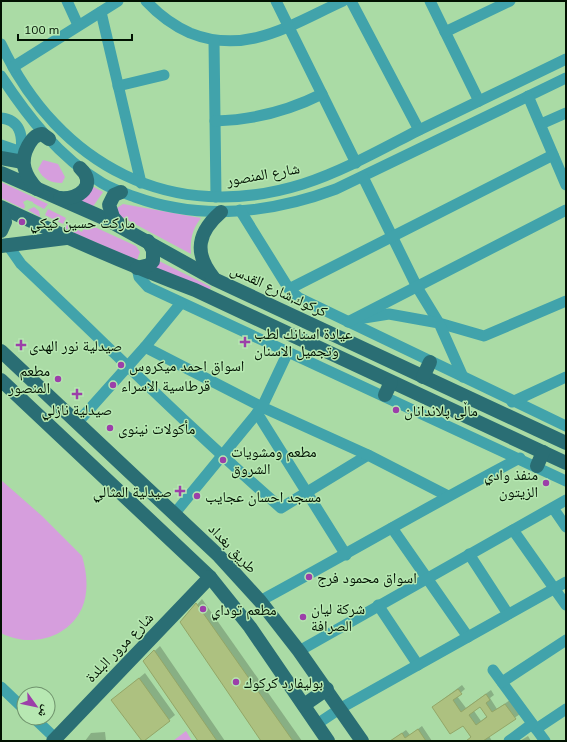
<svg xmlns="http://www.w3.org/2000/svg" width="567" height="742" viewBox="0 0 567 742" font-family="Mulish,'Noto Naskh Arabic',sans-serif">
<style>
.green{fill:#d69edd}
.shadow{fill:#0003;fill-rule:evenodd}
.building{fill:#adc180;stroke:#93a667;fill-rule:evenodd}
.lines{fill:none;stroke-linecap:round;stroke-linejoin:round}
.minor{stroke:#41a3ab;stroke-width:11}
.major{stroke:#2a6e74;stroke-width:14}
.poi-dot{fill:#9c3fa9;stroke:#b7e8b2;stroke-width:1.5}
.labels{text-anchor:middle;dominant-baseline:central;stroke-width:3;stroke-linejoin:round;paint-order:stroke}
.street-label{font-size:15px;fill:#021202;stroke:#b7e8b2}
.poi-label{font-size:15px;fill:#021202;stroke:#b7e8b2;text-anchor:start}
</style>
<rect width="100%" height="100%" fill="#aadba5"/>
<g class="green">
<path d="M43,160L58,164L65,177L62,183C50,183 43,179 38,169Z"/>
<polygon points="1,182 48,204 44,209 33,203 33,202 27,200 23,202 25,206 24,209 1,198"/>
<polygon points="90,185 103,192 92,208 81,202"/>
<path d="M123,204L201,218C192,229 190,240 191,254L120,216L117,208Z"/>
<polygon points="34,207 39,211 40,217 28,210"/>
<polygon points="48,209 66,218 63,224 45,215"/>
<polygon points="86,223 136,246 140,252 137,260 65,229 67,224 82,232"/>
<polygon points="155,259 211,287 207,293 151,268"/>
<path d="M1,480L42,516L82,556C87,573 89,591 82,608C68,639 29,648 1,633Z"/>
<polygon points="186,731 192,741 173,741"/>
</g>
<g class="shadow">
<polygon points="202,599 302,741 262,741 182,622"/>
<polygon points="160,646 225,741 199,741 144,661"/>
<polygon points="145,673 175,715 143,741 113,700"/>
<path d="M462,685L465,689L457,696L466,708L491,690L494,695L490,698L497,709L510,700L520,714L489,736L492,741H473L463,725L438,703ZM480,706L487,716L481,721L474,711Z"/>
<polygon points="422,726 432,741 392,740 406,730 410,735"/>
<polygon points="105,732 106,741 85,741 91,733"/>
<polygon points="528,736 531,741 520,741"/>
</g>
<g class="building">
<polygon points="196,603 293,741 261,741 180,622"/>
<polygon points="154,650 217,741 198,741 143,661"/>
<polygon points="139,678 170,721 144,741 142,741 111,700"/>
<path d="M458,689L462,694L453,700L461,712L486,694L490,700L486,703L492,712L505,704L516,719L483,741H466L471,737L463,726L450,734L432,707ZM480,707L487,717L476,725L469,715Z"/>
<polygon points="418,729 426,741 390,741 402,733 405,738"/>
</g>
<g class="lines">
<g class="minor">
<polyline points="67,1 78,25"/>
<path d="M146,1C159,15 172,25 190,33C247,56 292,24 343,1"/>
<polyline points="276,1 356,163"/>
<polyline points="351,1 419,130"/>
<polyline points="430,1 479,101"/>
<polyline points="101,12 141,183"/>
<polyline points="445,32 510,1"/>
<polyline points="214,41 216,197"/>
<path d="M1,44C59,166 172,225 303,184C343,171 380,150 417,131C467,107 516,83 566,59"/>
<polyline points="13,67 118,1"/>
<path d="M1,76C28,117 59,157 102,183C112,189 124,193 135,197C201,221 272,213 336,189L566,78"/>
<polyline points="118,86 164,75"/>
<polyline points="528,96 566,185"/>
<path d="M1,118C20,120 23,135 21,152"/>
<path d="M215,121C253,120 288,111 322,94"/>
<polyline points="541,124 566,113"/>
<polyline points="1,145 24,153"/>
<polyline points="363,177 417,287 439,323 484,336 566,301"/>
<polyline points="240,210 289,289 299,298 566,426"/>
<path d="M7,244L21,264C107,345 191,430 281,508L368,455"/>
<polyline points="137,268 139,277 148,287 566,481"/>
<polyline points="289,289 553,155"/>
<polyline points="364,318 389,314 439,323 463,377"/>
<polyline points="348,322 566,210"/>
<polyline points="145,347 262,407 368,455 448,496"/>
<polyline points="512,402 566,377"/>
<polyline points="257,413 346,555"/>
<polyline points="78,422 145,347 181,303"/>
<polyline points="553,508 566,527"/>
<polyline points="175,513 262,407 288,352"/>
<polyline points="392,528 468,637"/>
<polyline points="513,530 566,605"/>
<polyline points="469,554 508,614"/>
<path d="M260,601C347,554 432,504 520,458"/>
<polyline points="378,605 418,665"/>
<polyline points="299,651 566,500"/>
<polyline points="493,670 545,741"/>
<polyline points="502,682 566,640"/>
<polyline points="1,687 24,709"/>
<polyline points="34,718 55,738"/>
<polyline points="317,724 341,708 566,582"/>
<polyline points="536,729 566,709"/>
<polyline points="509,741 532,724"/>
</g>
<g class="major">
<polyline points="1,158 23,162"/>
<polyline points="1,173 106,219 214,279 566,443"/>
<path d="M37,189C25,176 19,162 28,146C32,139 35,135 42,134L49,139"/>
<path d="M60,198C79,200 98,185 80,168"/>
<path d="M1,207C65,237 129,265 195,290L566,463"/>
<polyline points="1,208 5,222 1,231"/>
<polyline points="120,225 113,217 109,205 114,195 121,192"/>
<polyline points="1,246 66,238"/>
<polyline points="137,268 149,265 153,261 153,250 148,241"/>
<path d="M213,277C193,252 198,232 221,212"/>
<polyline points="1,351 219,556 260,601 299,651 362,741"/>
<polyline points="423,377 430,362"/>
<polyline points="1,380 210,577 250,627 328,741"/>
<polyline points="385,395 391,382"/>
<polyline points="537,466 543,452"/>
<polyline points="304,705 327,689"/>
<polyline points="53,741 210,577"/>
</g>
</g>
<g class="poi-dot">
<circle cx="22" cy="222" r="4"/>
<path d="M243 336h4v4h4v4h-4v4h-4v-4h-4v-4h4z"/>
<path d="M19 339h4v4h4v4h-4v4h-4v-4h-4v-4h4z"/>
<circle cx="121" cy="365" r="4"/>
<circle cx="58" cy="379" r="4"/>
<circle cx="113" cy="385" r="4"/>
<path d="M75 388h4v4h4v4h-4v4h-4v-4h-4v-4h4z"/>
<circle cx="396" cy="410" r="4"/>
<circle cx="110" cy="428" r="4"/>
<circle cx="223" cy="460" r="4"/>
<circle cx="546" cy="483" r="4"/>
<path d="M178 485h4v4h4v4h-4v4h-4v-4h-4v-4h4z"/>
<circle cx="197" cy="496" r="4"/>
<circle cx="309" cy="577" r="4"/>
<circle cx="203" cy="609" r="4"/>
<circle cx="303" cy="617" r="4"/>
<circle cx="236" cy="682" r="4"/>
</g>
<g class="labels">
<g class="street-label">
<text transform="translate(263 174) rotate(-10)">شارع المنصور</text>
<text transform="translate(279 290) rotate(25)">كركوك,شارع القدس</text>
<text transform="translate(233 548) rotate(46)">طريق بغداد</text>
<text transform="translate(119 647) rotate(-46)">شارع مرور البلدة</text>
</g>
<g class="poi-label">
<text x="30" y="222">ماركت حسين كيكي</text>
<text x="254" y="333">عيادة اسنانك لطب<tspan x="254" dy="17">وتجميل الاسنان</tspan></text>
<text x="29" y="345">صيدلية نور الهدى</text>
<text x="129" y="365">اسواق احمد ميكروس</text>
<text x="50" y="370" text-anchor="end">مطعم<tspan x="50" dy="17">المنصور</tspan></text>
<text x="121" y="385">قرطاسية الاسراء</text>
<text x="77" y="409" text-anchor="middle">صيدلية نازلي</text>
<text x="404" y="410">ماڵی پلاندانان</text>
<text x="118" y="428">مأكولات نينوى</text>
<text x="231" y="451">مطعم ومشويات<tspan x="231" dy="17">الشروق</tspan></text>
<text x="538" y="474" text-anchor="end">منفذ وادي<tspan x="538" dy="17">الزيتون</tspan></text>
<text x="172" y="491" text-anchor="end">صيدلية المثالي</text>
<text x="205" y="496">مسجد احسان عجايب</text>
<text x="317" y="577">اسواق محمود فرج</text>
<text x="311" y="608">شركة ليان<tspan x="311" dy="17">الصرافة</tspan></text>
<text x="211" y="609">مطعم توداي</text>
<text x="244" y="682">بوليفارد كركوك</text>
</g>
</g>
<rect width="567" height="742" fill="none" stroke="#021202" stroke-width="4"/>
<g transform="translate(36 706) rotate(123)"><circle r="19" fill="#b7e8b2" stroke="#6f926c"/>
<path d="M0-3L7 15L0 10L-7 15Z" fill="#9c3fa9"/>
<text y="-6" font-size="11" font-weight="bold" text-anchor="middle" fill="#021202">ش</text>
</g>
<path d="M18 34v6h114v-6" fill="none" stroke="#021202" stroke-width="2"/>
<text x="24" y="34" font-size="12" fill="#021202" stroke="#b7e8b2" stroke-width="3" paint-order="stroke">100 m</text>
</svg>
